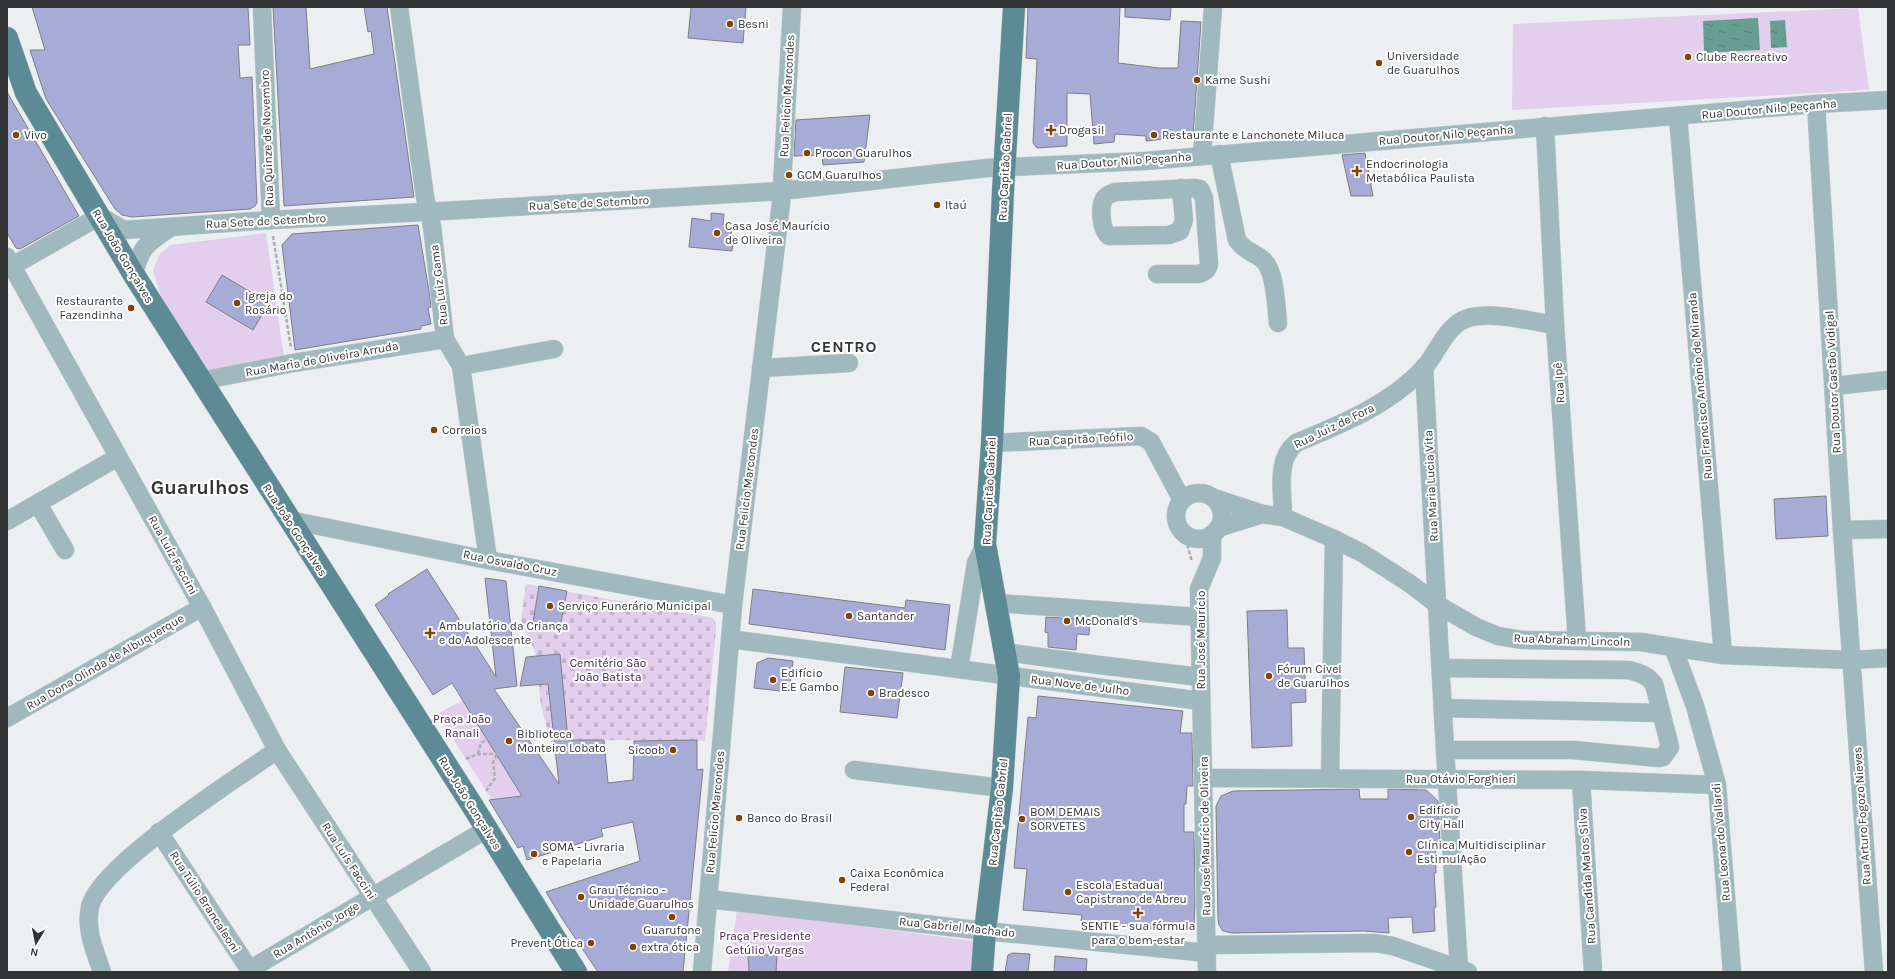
<svg xmlns="http://www.w3.org/2000/svg" width="1895" height="979" viewBox="0 0 1895 979" font-family="Karla,sans-serif">
<style>
.green{fill:#e3ceee}
.cemetery{fill:url(#cemetery-stones)}
.water{fill:url(#water-ripples)}
.building{fill:#a7acd7;stroke:#7e7e82}
.lines{fill:none;stroke-linecap:round;stroke-linejoin:round}
.minor-casing{stroke:#c7cacc;stroke-width:19}
.major-casing{stroke:#c7cacc;stroke-width:23}
.path{stroke:#acafb1;stroke-width:2.5;stroke-dasharray:4 2;stroke-linecap:butt}
.minor{stroke:#a0b9be;stroke-width:18}
.major{stroke:#5c8b95;stroke-width:22}
.poi-dot{fill:#824405;stroke:#fff;stroke-width:1.5}
.labels{text-anchor:middle;dominant-baseline:central;stroke-width:4;stroke-linejoin:round;paint-order:stroke}
.poi-label{font-size:12px;fill:#333435;stroke:#fff;text-anchor:start}
.street-label{font-size:12px;fill:#333435;stroke:#fff}
.park-label{font-size:12px;fill:#432152;stroke:#fff}
.district-label{font-size:16px;font-weight:bold;letter-spacing:1px;fill:#333435;stroke:#fff}
.town-label{font-size:20px;font-weight:bold;fill:#333435;stroke:#fff}
</style>
<defs>
<pattern id="cemetery-stones" width="16" height="16" patternUnits="userSpaceOnUse"><rect width="16" height="16" fill="#e3ceee"/><path d="M2 7V4a2 2 0 0 1 4 0v3zM10 15v-3a2 2 0 0 1 4 0v3z" fill="#c3b2cd"/></pattern>
<pattern id="water-ripples" width="26" height="14" patternUnits="userSpaceOnUse"><rect width="26" height="14" fill="#679e91"/><path d="M2 4q2-2 4 0t4 0M15 11q2-2 4 0t4 0" fill="none" stroke="#558277"/></pattern>
</defs>
<rect width="100%" height="100%" fill="#eceff2"/>
<g class="green">
<polygon points="1858,8 1869,90 1512,110 1513,24"/>
<polygon points="266,233 284,357 204,371 160,294 153,270 160,254 170,245"/>
<polygon points="463,700 522,796 492,800 437,714"/>
<polygon points="737,910 974,941 971,972 728,972"/>
</g>
<polygon class="cemetery" points="526,584 713,618 716,624 716,630 705,741 604,740 559,762 556,761 541,706 535,652 521,621"/>
<g class="water">
<polygon points="1758,18 1760,50 1704,53 1703,21"/>
<polygon points="1785,20 1787,47 1771,48 1770,21"/>
</g>
<g class="building">
<polygon points="32,7 248,7 250,45 238,45 240,78 252,77 257,203 255,206 250,209 132,217 122,215 115,209 46,99 30,50 45,50"/>
<polygon points="273,7 306,7 310,69 374,54 371,31 368,32 364,7 387,7 414,197 284,206"/>
<polygon points="691,7 746,7 743,43 688,38"/>
<polygon points="1028,7 1120,7 1118,63 1159,68 1178,68 1181,21 1201,22 1193,136 1146,141 1146,136 1115,134 1114,142 1094,144 1090,94 1067,93 1067,146 1037,148 1033,143 1037,59 1026,58"/>
<polygon points="1125,7 1171,7 1170,20 1125,17"/>
<polygon points="7,92 79,216 20,249 16,248 7,233"/>
<polygon points="870,115 864,162 823,165 822,155 794,156 796,120"/>
<polygon points="1365,153 1373,196 1351,196 1342,155"/>
<polygon points="711,213 724,214 723,226 732,227 731,236 734,236 732,251 689,247 692,218 711,221"/>
<polygon points="418,225 429,291 431,307 428,308 431,324 421,326 421,329 295,350 282,245 292,234"/>
<polygon points="222,275 269,303 253,330 206,302"/>
<polygon points="1826,496 1828,536 1776,539 1774,499"/>
<polygon points="427,569 496,677 485,578 506,581 517,686 494,689 559,784 548,684 520,686 526,657 560,654 568,740 604,740 608,783 633,780 634,741 697,740 697,770 703,769 683,972 598,972 563,920 546,892 640,861 633,822 601,829 603,836 527,860 523,846 518,848 489,800 522,796 452,683 433,695 375,605 389,595 388,594"/>
<polygon points="539,586 567,591 560,627 533,622"/>
<polygon points="753,589 905,608 906,600 950,605 945,650 749,624"/>
<polygon points="1287,610 1288,648 1304,648 1306,702 1291,703 1292,746 1252,748 1247,611"/>
<polygon points="1046,617 1090,620 1089,635 1077,634 1076,650 1048,647 1048,633 1045,632"/>
<polygon points="768,658 793,661 789,692 754,688 757,663"/>
<polygon points="845,667 903,673 897,718 840,712"/>
<polygon points="1038,696 1183,711 1180,733 1192,733 1193,786 1187,786 1186,804 1184,804 1184,832 1194,832 1195,905 1194,925 1188,930 1171,931 1081,921 1082,915 1023,910 1027,869 1014,868 1028,717 1036,718"/>
<polygon points="1359,789 1360,799 1388,799 1388,789 1426,790 1438,801 1440,841 1435,842 1436,873 1434,873 1436,907 1434,908 1435,931 1413,933 1412,917 1388,918 1389,933 1364,931 1232,933 1223,931 1219,925 1218,919 1216,806 1221,796 1233,791"/>
<polygon points="1012,953 1030,954 1028,972 1005,972 1008,955"/>
<polygon points="748,955 777,955 776,972 749,972"/>
<polygon points="1055,956 1087,959 1086,972 1054,972"/>
</g>
<g class="lines">
<g class="minor-casing">
<g id="minor">
<polyline points="262,7 271,220"/>
<polyline points="399,7 425,197 432,226 445,339 461,366 488,560"/>
<polyline points="1816,104 1842,530 1874,972"/>
<polyline points="1678,116 1723,655"/>
<polyline points="1545,126 1555,325 1577,640"/>
<path d="M1219,154L1237,240C1244,251 1254,252 1263,260C1276,271 1276,308 1278,323"/>
<polyline points="1202,155 1213,7"/>
<polyline points="7,257 202,607 277,750 422,972"/>
<polyline points="7,269 100,216 124,230 271,220 461,210 781,191 987,168 1145,161 1816,104 1888,100"/>
<path d="M1157,274H1199C1205,272 1208,270 1209,264L1204,198L1200,189L1195,188L1115,192C1111,194 1106,195 1104,199C1099,208 1101,230 1109,236L1169,235L1180,231L1184,220L1181,188"/>
<path d="M134,275C140,247 147,243 170,228"/>
<polyline points="461,366 554,349"/>
<polyline points="1424,367 1445,750 1459,968"/>
<polyline points="761,368 849,363"/>
<polyline points="200,381 293,363 445,339"/>
<polyline points="1834,386 1888,380"/>
<polyline points="992,443 1141,436 1151,442 1182,500"/>
<circle cx="1199" cy="516" r="23"/>
<polyline points="1214,498 1263,514 1283,517 1334,539 1362,553 1409,583 1438,605 1476,627 1498,636 1522,640 1641,642 1723,655 1851,660 1888,658"/>
<polyline points="38,504 65,550"/>
<path d="M1283,517C1283,493 1275,460 1296,443C1342,424 1389,405 1424,368C1438,352 1446,325 1468,318C1493,311 1529,321 1555,325"/>
<polyline points="289,520 488,560 733,605"/>
<polyline points="7,521 118,457"/>
<polyline points="1218,528 1263,514"/>
<polyline points="1842,530 1888,529"/>
<polyline points="996,603 1199,617"/>
<polyline points="730,639 1201,701"/>
<polyline points="1673,647 1695,706 1717,785 1732,972"/>
<polyline points="1005,652 1099,665 1200,677"/>
<path d="M1441,668L1629,670C1640,673 1647,675 1654,684L1670,747L1663,757L1659,758L1573,750H1445"/>
<polyline points="959,669 976,563 985,544"/>
<polyline points="1443,708 1661,713"/>
<polyline points="7,718 202,607"/>
<polyline points="854,770 1002,788"/>
<polyline points="1204,778 1581,780 1717,785"/>
<polyline points="1330,778 1334,539"/>
<polyline points="1581,780 1593,972"/>
<polyline points="159,832 251,972"/>
<polyline points="708,899 985,931 1207,953"/>
<polyline points="1207,945 1375,943 1393,946 1468,972"/>
<polyline points="249,970 487,829"/>
<path d="M102,972C95,951 85,930 90,907C99,865 238,778 277,750"/>
<polyline points="702,972 733,605 781,203 792,7"/>
<polyline points="1207,972 1199,589 1212,558 1212,534"/>
</g>
</g>
<g class="major-casing">
<g id="major">
<polyline points="7,38 26,93 134,275 470,802 576,972"/>
<polyline points="982,972 985,931 1002,788 1009,676 985,544 992,443 1003,191 1014,7"/>
</g>
</g>
<g class="path">
<polyline points="273,236 291,348"/>
<polyline points="1184,533 1192,562"/>
<polyline points="478,754 481,743 487,739"/>
<polyline points="466,759 478,754 496,754"/>
<polyline points="486,791 495,778 493,762 497,754"/>
</g>
<use href="#minor" class="minor"/>
<use href="#major" class="major"/>
</g>
<g class="poi-dot">
<circle cx="730" cy="24" r="4"/>
<circle cx="1688" cy="57" r="4"/>
<circle cx="1379" cy="63" r="4"/>
<circle cx="1197" cy="80" r="4"/>
<path d="M1049 124h4v4h4v4h-4v4h-4v-4h-4v-4h4z"/>
<circle cx="16" cy="135" r="4"/>
<circle cx="1154" cy="135" r="4"/>
<circle cx="807" cy="153" r="4"/>
<path d="M1355 165h4v4h4v4h-4v4h-4v-4h-4v-4h4z"/>
<circle cx="789" cy="175" r="4"/>
<circle cx="937" cy="205" r="4"/>
<circle cx="717" cy="233" r="4"/>
<circle cx="237" cy="303" r="4"/>
<circle cx="131" cy="308" r="4"/>
<circle cx="434" cy="430" r="4"/>
<circle cx="550" cy="606" r="4"/>
<circle cx="849" cy="616" r="4"/>
<circle cx="1067" cy="621" r="4"/>
<path d="M428 627h4v4h4v4h-4v4h-4v-4h-4v-4h4z"/>
<circle cx="1269" cy="676" r="4"/>
<circle cx="773" cy="680" r="4"/>
<circle cx="871" cy="693" r="4"/>
<circle cx="509" cy="741" r="4"/>
<circle cx="673" cy="750" r="4"/>
<circle cx="1411" cy="817" r="4"/>
<circle cx="739" cy="818" r="4"/>
<circle cx="1022" cy="819" r="4"/>
<circle cx="1409" cy="852" r="4"/>
<circle cx="534" cy="854" r="4"/>
<circle cx="842" cy="880" r="4"/>
<circle cx="1068" cy="892" r="4"/>
<circle cx="581" cy="897" r="4"/>
<path d="M1136 907h4v4h4v4h-4v4h-4v-4h-4v-4h4z"/>
<circle cx="672" cy="917" r="4"/>
<circle cx="591" cy="943" r="4"/>
<circle cx="633" cy="947" r="4"/>
</g>
<g class="labels">
<g class="poi-label">
<text x="738" y="24">Besni</text>
<text x="1387" y="56">Universidade<tspan x="1387" dy="14">de Guarulhos</tspan></text>
<text x="1696" y="57">Clube Recreativo</text>
<text x="1205" y="80">Kame Sushi</text>
<text x="1059" y="130">Drogasil</text>
<text x="24" y="135">Vivo</text>
<text x="1162" y="135">Restaurante e Lanchonete Miluca</text>
<text x="815" y="153">Procon Guarulhos</text>
<text x="1366" y="164">Endocrinologia<tspan x="1366" dy="14">Metabólica Paulista</tspan></text>
<text x="797" y="175">GCM Guarulhos</text>
<text x="945" y="205">Itaú</text>
<text x="725" y="226">Casa José Maurício<tspan x="725" dy="14">de Oliveira</tspan></text>
<text x="245" y="296">Igreja do<tspan x="245" dy="14">Rosário</tspan></text>
<text x="123" y="301" text-anchor="end">Restaurante<tspan x="123" dy="14">Fazendinha</tspan></text>
<text x="442" y="430">Correios</text>
<text x="558" y="606">Serviço Funerário Municipal</text>
<text x="857" y="616">Santander</text>
<text x="1075" y="621">McDonald's</text>
<text x="439" y="626">Ambulatório da Criança<tspan x="439" dy="14">e do Adolescente</tspan></text>
<text x="1277" y="669">Fórum Civel<tspan x="1277" dy="14">de Guarulhos</tspan></text>
<text x="781" y="673">Edifício<tspan x="781" dy="14">E.E Gambo</tspan></text>
<text x="879" y="693">Bradesco</text>
<text x="517" y="734">Biblioteca<tspan x="517" dy="14">Monteiro Lobato</tspan></text>
<text x="665" y="750" text-anchor="end">Sicoob</text>
<text x="1419" y="810">Edifício<tspan x="1419" dy="14">City Hall</tspan></text>
<text x="1030" y="812">BOM DEMAIS<tspan x="1030" dy="14">SORVETES</tspan></text>
<text x="747" y="818">Banco do Brasil</text>
<text x="1417" y="845">Clínica Multidisciplinar<tspan x="1417" dy="14">EstimulAção</tspan></text>
<text x="542" y="847">SOMA - Livraria<tspan x="542" dy="14">e Papelaria</tspan></text>
<text x="850" y="873">Caixa Econômica<tspan x="850" dy="14">Federal</tspan></text>
<text x="1076" y="885">Escola Estadual<tspan x="1076" dy="14">Capistrano de Abreu</tspan></text>
<text x="589" y="890">Grau Técnico -<tspan x="589" dy="14">Unidade Guarulhos</tspan></text>
<text x="1138" y="926" text-anchor="middle">SENTIE - sua fórmula<tspan x="1138" dy="14">para o bem-estar</tspan></text>
<text x="672" y="930" text-anchor="middle">Guarufone</text>
<text x="583" y="943" text-anchor="end">Prevent Ótica</text>
<text x="641" y="947">extra ótica</text>
</g>
<g class="street-label">
<text transform="translate(787 96) rotate(-87)">Rua Felicio Marcondes</text>
<text transform="translate(1769 109) rotate(-5)">Rua Doutor Nilo Peçanha</text>
<text transform="translate(1446 135) rotate(-5)">Rua Doutor Nilo Peçanha</text>
<text transform="translate(267 138) rotate(-92)">Rua Quinze de Novembro</text>
<text transform="translate(1124 161) rotate(-4)">Rua Doutor Nilo Peçanha</text>
<text transform="translate(1005 167) rotate(-87)">Rua Capitão Gabriel</text>
<text transform="translate(589 203) rotate(-3)">Rua Sete de Setembro</text>
<text transform="translate(266 221) rotate(-3)">Rua Sete de Setembro</text>
<text transform="translate(123 256) rotate(59)">Rua João Gonçalves</text>
<text transform="translate(439 285) rotate(-97)">Rua Luiz Gama</text>
<text transform="translate(322 359) rotate(-10)">Rua Maria de Oliveira Arruda</text>
<text transform="translate(1833 382) rotate(-93)">Rua Doutor Gastão Vidigal</text>
<text transform="translate(1559 383) rotate(-94)">Rua Ipê</text>
<text transform="translate(1700 386) rotate(-95)">Rua Francisco Antônio de Miranda</text>
<text transform="translate(1334 426) rotate(-26)">Rua Juiz de Fora</text>
<text transform="translate(1081 439) rotate(-3)">Rua Capitão Teófilo</text>
<text transform="translate(1431 486) rotate(-93)">Rua Maria Lucia Vita</text>
<text transform="translate(747 489) rotate(-83)">Rua Felicio Marcondes</text>
<text transform="translate(989 491) rotate(-87)">Rua Capitão Gabriel</text>
<text transform="translate(295 530) rotate(57)">Rua João Gonçalves</text>
<text transform="translate(173 555) rotate(61)">Rua Luíz Faccini</text>
<text transform="translate(510 563) rotate(11)">Rua Osvaldo Cruz</text>
<text transform="translate(1201 640) rotate(-90)">Rua José Maurício</text>
<text transform="translate(1572 640) rotate(2)">Rua Abraham Lincoln</text>
<text transform="translate(105 662) rotate(-30)">Rua Dona Olinda de Albuquerque</text>
<text transform="translate(1080 685) rotate(7)">Rua Nove de Julho</text>
<text x="1461" y="779">Rua Otávio Forghieri</text>
<text transform="translate(470 803) rotate(58)">Rua João Gonçalves</text>
<text transform="translate(715 812) rotate(-85)">Rua Felicio Marcondes</text>
<text transform="translate(998 812) rotate(-84)">Rua Capitão Gabriel</text>
<text transform="translate(1862 816) rotate(-94)">Rua Arturo Fogozo Nieves</text>
<text transform="translate(1205 836) rotate(-91)">Rua José Maurício de Oliveira</text>
<text transform="translate(1721 842) rotate(-95)">Rua Leonardo Vallardi</text>
<text transform="translate(349 861) rotate(57)">Rua Luís Faccini</text>
<text transform="translate(1587 876) rotate(-94)">Rua Candida Matos Silva</text>
<text transform="translate(205 902) rotate(57)">Rua Túlio Brancaleoni</text>
<text transform="translate(957 927) rotate(6)">Rua Gabriel Machado</text>
<text transform="translate(316 930) rotate(-31)">Rua Antônio Jorge</text>
</g>
<g class="park-label">
<text x="608" y="663">Cemitério São<tspan x="608" dy="14">João Batista</tspan></text>
<text x="462" y="719">Praça João<tspan x="462" dy="14">Ranali</tspan></text>
<text x="765" y="936">Praça Presidente<tspan x="765" dy="14">Getúlio Vargas</tspan></text>
</g>
<g class="district-label">
<text x="844" y="346">CENTRO</text>
</g>
<g class="town-label">
<text x="200" y="487">Guarulhos</text>
</g>
</g>
<rect width="1895" height="979" fill="none" stroke="#333435" stroke-width="16"/>
<g transform="translate(36 943) rotate(190)" stroke="#ffffff" stroke-width="3" paint-order="stroke">
<path d="M0-3L7 15L0 10L-7 15Z" fill="#333435"/>
<text y="-6" font-size="11" font-weight="bold" text-anchor="middle" fill="#333435">N</text>
</g>
</svg>
